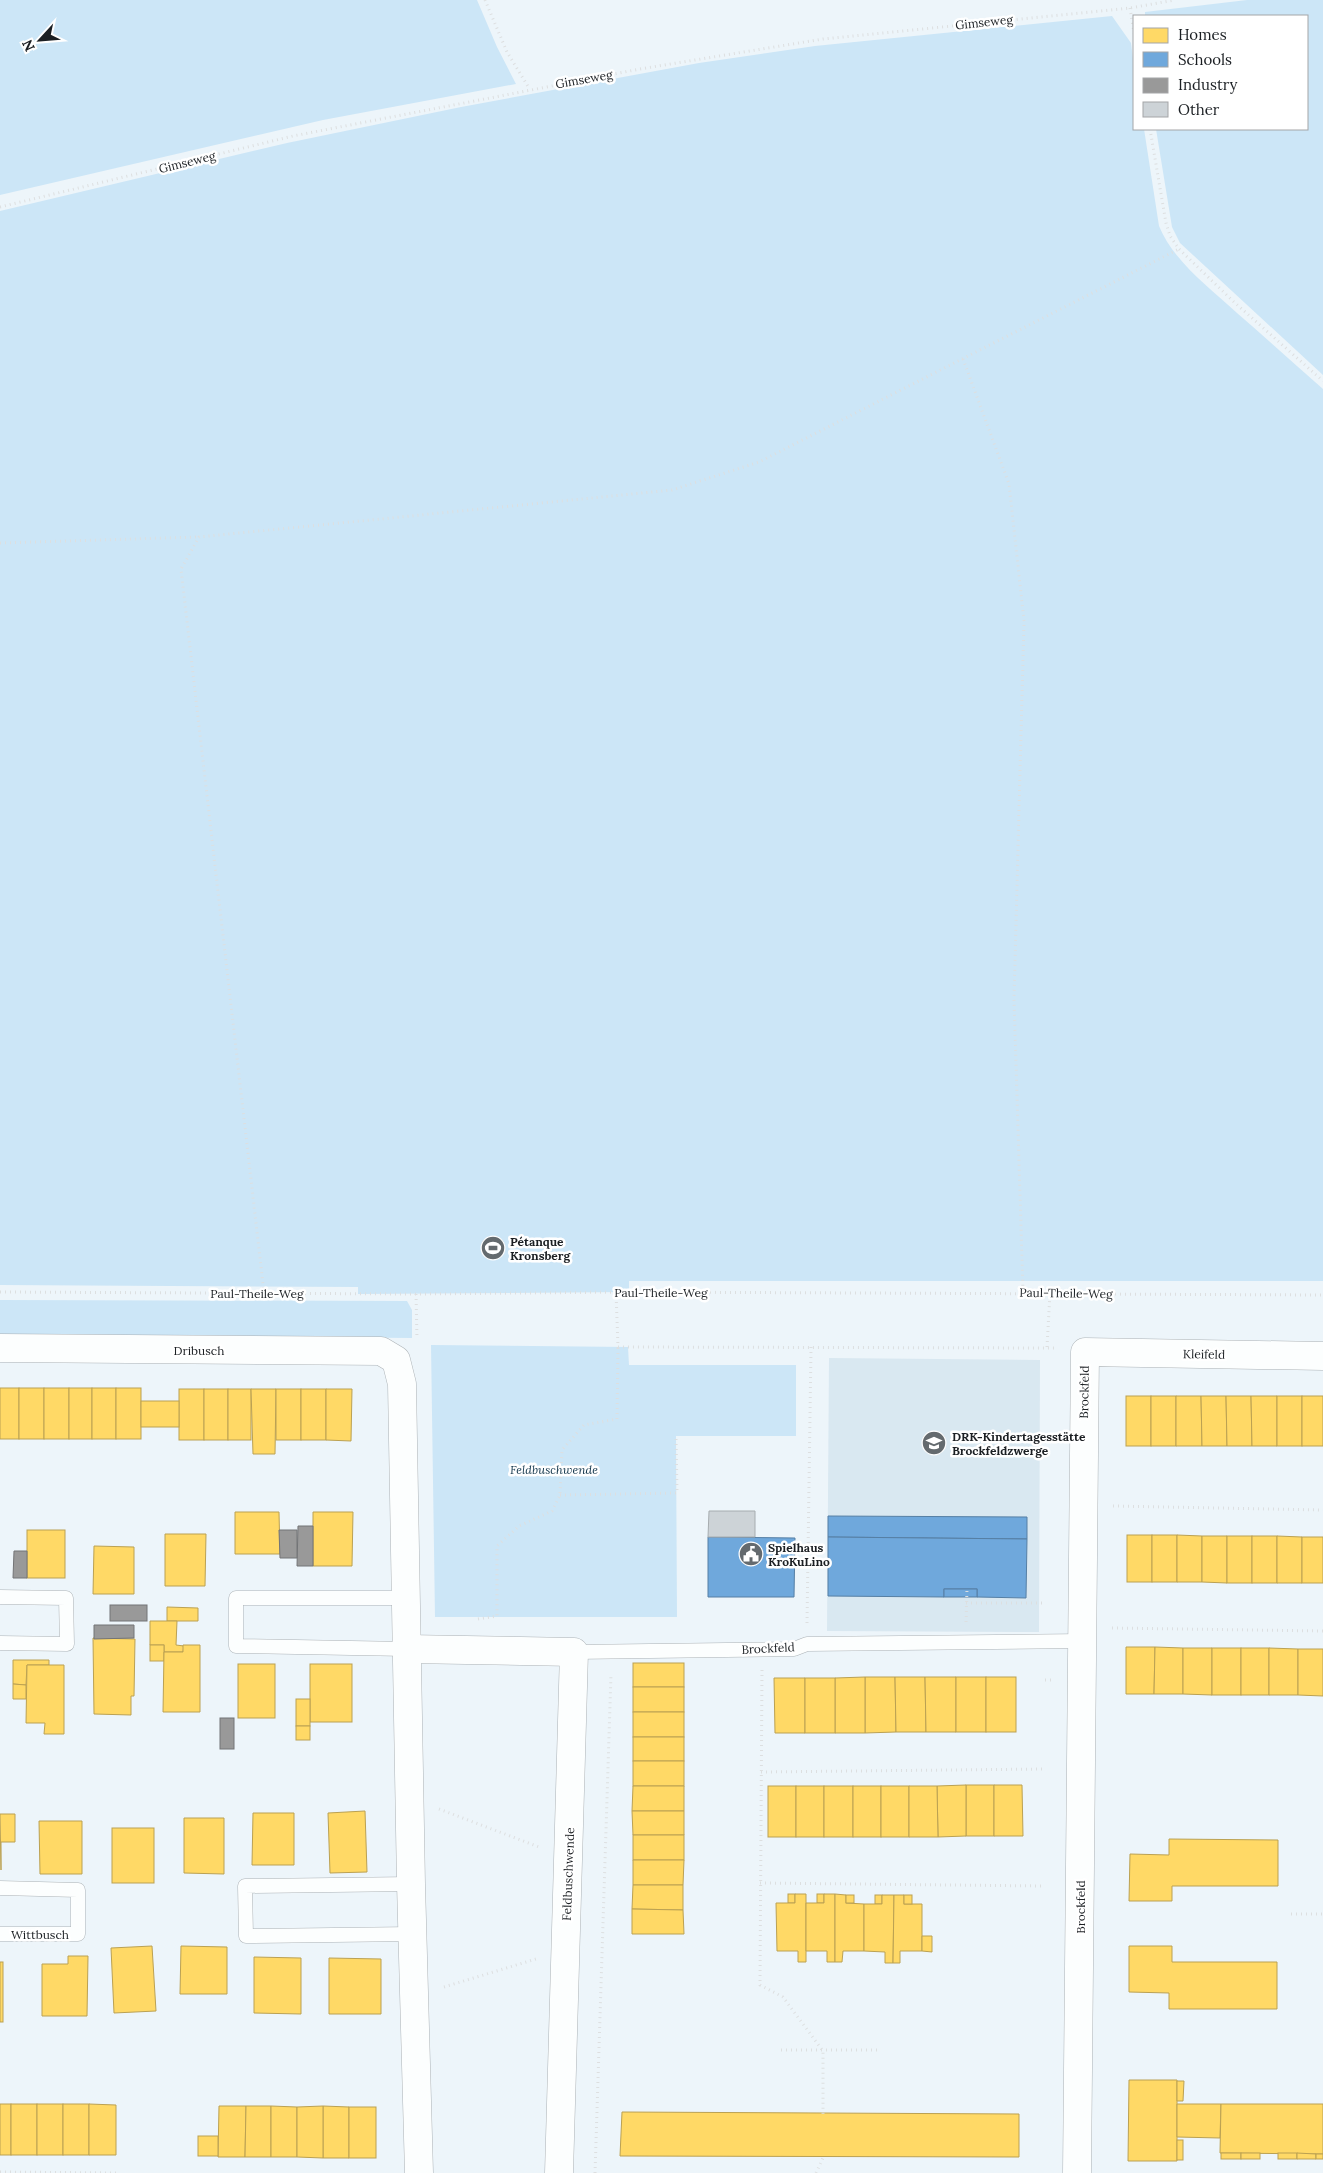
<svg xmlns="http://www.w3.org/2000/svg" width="1323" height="2173" viewBox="0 0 1323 2173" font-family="Lora,serif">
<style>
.built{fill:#d9e8f1}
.green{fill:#cce6f7}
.homes{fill:#ffd966;stroke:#bba152}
.schools{fill:#6fa8dc;stroke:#567fa4}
.industry{fill:#999;stroke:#737476}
.building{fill:#cdd3d7;stroke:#a6acaf}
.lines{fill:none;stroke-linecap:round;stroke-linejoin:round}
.service-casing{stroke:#acb2b6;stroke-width:15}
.minor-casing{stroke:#acb2b6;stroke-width:29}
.path{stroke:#dddfe0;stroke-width:3;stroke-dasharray:1 4;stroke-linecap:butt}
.service{stroke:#fcfefe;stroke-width:14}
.minor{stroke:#fcfefe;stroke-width:28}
.labels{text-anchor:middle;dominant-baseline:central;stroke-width:5;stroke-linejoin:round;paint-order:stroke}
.street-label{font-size:12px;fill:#1b1f23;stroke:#fff}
.poi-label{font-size:12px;font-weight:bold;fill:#1b1f23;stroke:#fff;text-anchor:start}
.park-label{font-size:12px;font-style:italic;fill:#13364c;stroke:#fff}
</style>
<rect width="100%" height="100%" fill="#edf5fa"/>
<polygon class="built" points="829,1358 1040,1360 1039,1632 827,1631"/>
<g class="green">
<polygon points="0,0 477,0 497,47 516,84 323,120 0,195"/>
<polygon points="1247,0 1323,0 1323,375 1180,243 1172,227 1156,129 1307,129 1307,16 1145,16 1145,12"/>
<path d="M1112,16L1131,43L1134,67V129H1144L1159,226C1174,262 1209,287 1237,313C1266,338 1294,364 1323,389V1281H629V1292L358,1294V1287L0,1285V211L287,143L461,107L699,63L815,46Z"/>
<polygon points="0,1300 407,1301 412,1310 412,1338 0,1335"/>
<polygon points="431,1345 628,1347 629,1365 796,1365 796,1436 676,1436 677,1617 435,1617"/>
</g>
<g class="homes">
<rect x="0" y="1388" width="19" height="51"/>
<rect x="19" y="1388" width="25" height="51"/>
<rect x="44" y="1388" width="25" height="51"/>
<rect x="69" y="1388" width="23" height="51"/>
<rect x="92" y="1388" width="24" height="51"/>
<rect x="116" y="1388" width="25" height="51"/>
<rect x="179" y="1389" width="25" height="51"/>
<rect x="204" y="1389" width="24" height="51"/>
<rect x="228" y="1389" width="23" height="51"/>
<polygon points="251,1389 276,1389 275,1454 253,1454"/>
<rect x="276" y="1389" width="25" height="51"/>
<rect x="301" y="1389" width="25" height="51"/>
<polygon points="326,1389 352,1389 351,1441 326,1440"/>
<rect x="1126" y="1396" width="25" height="50"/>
<rect x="1151" y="1396" width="25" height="50"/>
<polygon points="1176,1396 1201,1396 1202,1446 1176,1446"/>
<polygon points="1201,1396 1226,1396 1227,1446 1202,1446"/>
<polygon points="1226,1396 1251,1396 1252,1446 1227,1446"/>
<polygon points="1251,1396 1277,1396 1277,1446 1252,1446"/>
<rect x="1277" y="1396" width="25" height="50"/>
<rect x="1302" y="1396" width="21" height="50"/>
<rect x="141" y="1401" width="38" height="26"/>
<polygon points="235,1512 279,1512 280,1554 235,1554"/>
<polygon points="313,1512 353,1512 352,1566 313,1566"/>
<rect x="27" y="1530" width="38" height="48"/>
<polygon points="165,1534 206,1534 205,1586 165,1586"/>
<rect x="1127" y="1535" width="25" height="47"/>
<rect x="1152" y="1535" width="25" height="47"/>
<polygon points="1177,1535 1202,1536 1202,1582 1177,1582"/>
<polygon points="1202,1536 1227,1536 1227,1583 1202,1582"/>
<rect x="1227" y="1536" width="25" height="47"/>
<rect x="1252" y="1536" width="25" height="47"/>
<polygon points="1277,1536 1302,1537 1302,1583 1277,1583"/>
<rect x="1302" y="1537" width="21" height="46"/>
<polygon points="94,1546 134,1547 134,1594 93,1594"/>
<polygon points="167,1607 198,1608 198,1621 167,1621"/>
<polygon points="150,1621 177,1621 176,1645 184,1646 183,1652 164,1652 164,1645 150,1645"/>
<polygon points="93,1638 135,1639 134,1696 131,1696 131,1715 94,1714"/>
<rect x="150" y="1645" width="14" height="16"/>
<polygon points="183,1645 200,1645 200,1712 163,1712 164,1652 183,1652"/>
<polygon points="1126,1647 1155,1647 1154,1694 1126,1694"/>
<polygon points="1155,1647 1183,1648 1183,1694 1154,1694"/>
<polygon points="1183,1648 1212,1648 1212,1695 1183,1694"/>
<rect x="1212" y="1648" width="29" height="47"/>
<rect x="1241" y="1648" width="28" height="47"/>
<polygon points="1269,1648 1298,1649 1298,1695 1269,1695"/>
<polygon points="1298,1649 1323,1649 1323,1696 1298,1695"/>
<polygon points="13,1660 49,1660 49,1665 27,1665 26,1685 13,1684"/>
<rect x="633" y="1663" width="51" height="24"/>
<rect x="238" y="1664" width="37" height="54"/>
<rect x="310" y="1664" width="42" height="58"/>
<polygon points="27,1665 64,1665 64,1734 44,1734 45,1723 26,1723"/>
<polygon points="865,1677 895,1677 896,1732 865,1733"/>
<polygon points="865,1677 865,1733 835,1733 835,1678"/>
<polygon points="895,1677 925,1677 926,1732 896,1732"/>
<polygon points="925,1677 956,1677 956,1732 926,1732"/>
<rect x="956" y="1677" width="30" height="55"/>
<rect x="986" y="1677" width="30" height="55"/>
<polygon points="774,1678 805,1678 805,1733 775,1733"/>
<rect x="805" y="1678" width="30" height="55"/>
<polygon points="13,1684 26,1685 26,1699 13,1699"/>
<rect x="633" y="1687" width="51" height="25"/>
<rect x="296" y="1699" width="14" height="27"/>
<rect x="633" y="1712" width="51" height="25"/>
<rect x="296" y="1726" width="14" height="14"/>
<rect x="633" y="1737" width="51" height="24"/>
<rect x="633" y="1761" width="51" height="25"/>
<rect x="966" y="1785" width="28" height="51"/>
<polygon points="966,1785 966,1836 938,1837 937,1786"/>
<polygon points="994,1785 1022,1785 1023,1836 994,1836"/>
<polygon points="633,1786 684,1786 684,1811 632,1811"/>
<rect x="768" y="1786" width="28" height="51"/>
<rect x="796" y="1786" width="28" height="51"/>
<rect x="824" y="1786" width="29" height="51"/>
<rect x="853" y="1786" width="28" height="51"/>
<rect x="881" y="1786" width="28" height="51"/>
<polygon points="909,1786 937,1786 938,1837 909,1837"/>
<polygon points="365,1811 367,1872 330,1873 328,1813"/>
<polygon points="632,1811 684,1811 684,1835 633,1835"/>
<polygon points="253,1813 294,1813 294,1865 252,1865"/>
<polygon points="0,1814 15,1814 15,1842 1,1842 1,1870"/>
<polygon points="184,1818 224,1818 224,1874 184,1873"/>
<polygon points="39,1821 82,1821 82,1874 40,1874"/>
<rect x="112" y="1828" width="42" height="55"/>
<rect x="633" y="1835" width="51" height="25"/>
<polygon points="1169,1839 1278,1840 1278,1886 1172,1886 1172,1901 1129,1901 1130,1854 1169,1855"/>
<polygon points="633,1860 684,1860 683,1885 633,1885"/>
<polygon points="633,1885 683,1885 683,1910 632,1909"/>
<rect x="788" y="1894" width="7" height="9"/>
<polygon points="795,1894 806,1894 806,1962 798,1962 798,1951 777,1951 776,1903 795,1903"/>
<rect x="817" y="1894" width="7" height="9"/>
<polygon points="824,1894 835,1894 835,1962 827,1962 827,1951 806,1951 806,1903 824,1903"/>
<polygon points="835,1894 846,1895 846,1903 864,1904 864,1951 843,1951 842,1962 835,1962"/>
<rect x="846" y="1895" width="8" height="8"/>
<rect x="875" y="1895" width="7" height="9"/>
<polygon points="882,1895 894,1895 893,1963 885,1963 885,1952 864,1951 864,1904 882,1904"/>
<polygon points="894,1895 904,1895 904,1904 922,1904 922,1951 900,1951 900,1963 893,1963"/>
<rect x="904" y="1895" width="8" height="9"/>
<polygon points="632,1909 683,1910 684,1934 632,1934"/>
<polygon points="922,1936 932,1936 932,1952 922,1951"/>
<polygon points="152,1946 156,2011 114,2013 111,1948"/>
<polygon points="181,1946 227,1947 227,1994 180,1994"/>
<polygon points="1129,1946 1172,1946 1172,1962 1277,1962 1277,2009 1169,2009 1169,1993 1129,1992"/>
<polygon points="68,1956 88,1956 87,2016 42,2016 42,1964 68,1964"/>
<polygon points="254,1957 301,1958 301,2014 254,2013"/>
<polygon points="329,1958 381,1959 381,2014 329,2014"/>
<rect x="0" y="1962" width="3" height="60"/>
<polygon points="1129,2080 1177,2080 1177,2161 1128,2161"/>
<polygon points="1177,2081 1184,2081 1183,2101 1177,2101"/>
<rect x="0" y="2104" width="11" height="51"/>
<rect x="11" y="2104" width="26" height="51"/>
<rect x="37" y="2104" width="26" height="51"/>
<rect x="63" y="2104" width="26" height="51"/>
<polygon points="89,2104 116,2105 116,2155 89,2155"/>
<polygon points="1177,2104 1221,2104 1220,2138 1177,2137"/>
<polygon points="1221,2104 1323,2104 1323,2154 1220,2153"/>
<polygon points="219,2106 246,2106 245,2157 218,2157"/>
<polygon points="246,2106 271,2106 271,2157 245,2157"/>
<polygon points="271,2106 297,2107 297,2157 271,2157"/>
<polygon points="323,2106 349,2107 349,2158 323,2158"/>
<polygon points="323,2106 323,2158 297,2157 297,2107"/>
<rect x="349" y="2107" width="27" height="51"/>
<polygon points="622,2112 1019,2114 1019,2157 620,2156"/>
<rect x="198" y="2136" width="20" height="20"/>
<rect x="1177" y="2140" width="6" height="20"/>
<rect x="1221" y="2153" width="20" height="6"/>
<rect x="1241" y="2153" width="19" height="6"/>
<rect x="1278" y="2153" width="19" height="6"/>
<polygon points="1297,2153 1316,2154 1316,2159 1297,2159"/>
<rect x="1316" y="2154" width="7" height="5"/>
</g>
<g class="schools">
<polygon points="828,1516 1027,1517 1027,1539 828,1537"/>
<polygon points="708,1537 795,1538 794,1597 708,1597"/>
<polygon points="828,1537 1027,1539 1026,1598 977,1597 977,1589 944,1589 944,1597 828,1596"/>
<rect x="944" y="1589" width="33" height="8"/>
</g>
<g class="industry">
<polygon points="298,1526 313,1526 313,1566 297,1566"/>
<polygon points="279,1530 297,1530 297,1558 280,1558"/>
<polygon points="14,1551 27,1551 27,1578 13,1578"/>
<rect x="110" y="1605" width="37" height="16"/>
<polygon points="94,1625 134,1625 134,1638 94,1639"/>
<rect x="220" y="1718" width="14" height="31"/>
</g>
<polygon class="building" points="709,1511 755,1511 755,1537 708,1537"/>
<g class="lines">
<g class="service-casing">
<g id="service">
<polyline points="0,1597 66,1598 67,1644 0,1643"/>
<polyline points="406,1598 236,1598 236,1646 407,1649"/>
<polyline points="574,1652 794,1649 807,1644 1082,1641"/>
<polyline points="411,1884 245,1886 246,1936 412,1934"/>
<polyline points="0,1888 78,1890 78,1934 0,1934"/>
</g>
</g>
<g class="minor-casing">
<g id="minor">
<polyline points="0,1348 381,1351 396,1360 402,1384 411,1884 419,2173"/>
<polyline points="407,1649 574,1652 559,2173"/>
<polyline points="1077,2173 1085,1352 1323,1356"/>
</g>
</g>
<g class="path">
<polyline points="485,0 507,52 529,88"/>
<polyline points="1130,8 1134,33"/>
<polyline points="1150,129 1166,223 1170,236 1179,249 1234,302 1323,381"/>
<polyline points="0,207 293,136 640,69 823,39 1130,8 1175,0"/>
<polyline points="963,359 1009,484 1024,621 1014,999 1023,1292"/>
<polyline points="0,543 199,537"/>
<polyline points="0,1292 416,1294 629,1292 1323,1295"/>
<polyline points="616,1292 618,1347 1057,1348"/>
<polyline points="264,1293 181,569 199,537 672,490 759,462 1179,249"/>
<polyline points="416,1294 417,1339"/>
<polyline points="1047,1347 1050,1293"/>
<polyline points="560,1495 677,1493 676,1436"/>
<polyline points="1113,1506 1323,1510"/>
<polyline points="966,1603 1045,1603"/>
<polyline points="478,1619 497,1616 497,1546 519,1526 552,1511 560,1495 562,1450 584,1425 617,1419 618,1347"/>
<polyline points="966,1622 967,1589"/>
<polyline points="807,1623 811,1347"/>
<polyline points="1112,1628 1323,1631"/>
<polyline points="762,1670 760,1985 783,1997 823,2051 823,2114"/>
<polyline points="1045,1680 1053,1680"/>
<polyline points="761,1772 1044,1769"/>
<polyline points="439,1809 539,1847"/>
<polyline points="760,1883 1045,1886"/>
<polyline points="1291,1914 1323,1914"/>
<polyline points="444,1987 536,1959"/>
<polyline points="781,2050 881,2050"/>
<polyline points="0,2172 117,2173"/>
<polyline points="595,2173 611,1674"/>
<polyline points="816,2173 823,2158"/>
</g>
<use href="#service" class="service"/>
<use href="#minor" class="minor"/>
</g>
<defs>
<g id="stadium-disc" transform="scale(1.25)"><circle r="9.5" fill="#646a6e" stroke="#fff"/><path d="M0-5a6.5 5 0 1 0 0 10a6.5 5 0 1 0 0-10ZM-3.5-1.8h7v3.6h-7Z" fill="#fff"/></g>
<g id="school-disc" transform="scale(1.25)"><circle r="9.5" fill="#646a6e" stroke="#fff"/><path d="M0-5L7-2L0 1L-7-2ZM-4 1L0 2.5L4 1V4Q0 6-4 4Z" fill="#fff"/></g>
<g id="civic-disc" transform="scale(1.25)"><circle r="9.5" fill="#646a6e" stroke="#fff"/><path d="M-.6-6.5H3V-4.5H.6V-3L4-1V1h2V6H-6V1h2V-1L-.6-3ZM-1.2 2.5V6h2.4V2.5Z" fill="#fff"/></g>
</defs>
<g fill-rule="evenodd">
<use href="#stadium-disc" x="493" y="1248"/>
<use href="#school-disc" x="934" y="1443"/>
<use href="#civic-disc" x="751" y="1554"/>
</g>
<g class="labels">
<g class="street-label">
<text transform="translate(984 22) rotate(-6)">Gimseweg</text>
<text transform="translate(584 79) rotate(-10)">Gimseweg</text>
<text transform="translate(187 162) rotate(-14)">Gimseweg</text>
<text x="661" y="1292">Paul-Theile-Weg</text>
<text x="257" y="1293">Paul-Theile-Weg</text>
<text transform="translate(1066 1293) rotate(1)">Paul-Theile-Weg</text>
<text x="199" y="1350">Dribusch</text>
<text transform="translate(1204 1354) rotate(1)">Kleifeld</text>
<text transform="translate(1084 1392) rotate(-89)">Brockfeld</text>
<text transform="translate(768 1648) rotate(-3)">Brockfeld</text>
<text transform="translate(568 1874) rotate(-88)">Feldbuschwende</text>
<text transform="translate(1080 1907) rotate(-90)">Brockfeld</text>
<text x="40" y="1934">Wittbusch</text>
</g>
<g class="poi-label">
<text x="510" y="1241">Pétanque<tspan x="510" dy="14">Kronsberg</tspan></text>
<text x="952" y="1436">DRK-Kindertagesstätte<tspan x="952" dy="14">Brockfeldzwerge</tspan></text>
<text x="768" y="1547">Spielhaus<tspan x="768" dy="14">KroKuLino</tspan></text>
</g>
<g class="park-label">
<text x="554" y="1469">Feldbuschwende</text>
</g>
</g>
<rect x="1133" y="15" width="175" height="115" fill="#ffffff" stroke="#a4a5a7"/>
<rect x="1143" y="28" width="25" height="15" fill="#ffd966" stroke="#a4a5a7"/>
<text x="1178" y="40" font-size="15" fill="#1b1f23">Homes</text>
<rect x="1143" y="52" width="25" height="15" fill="#6fa8dc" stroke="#a4a5a7"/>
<text x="1178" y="65" font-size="15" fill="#1b1f23">Schools</text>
<rect x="1143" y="78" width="25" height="15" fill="#999999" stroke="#a4a5a7"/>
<text x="1178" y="90" font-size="15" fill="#1b1f23">Industry</text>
<rect x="1143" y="102" width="25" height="15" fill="#cdd3d7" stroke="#a4a5a7"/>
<text x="1178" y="115" font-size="15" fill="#1b1f23">Other</text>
<g transform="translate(40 40) rotate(244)" stroke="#ffffff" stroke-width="4" paint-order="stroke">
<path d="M0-4L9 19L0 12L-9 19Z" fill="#1b1f23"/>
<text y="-8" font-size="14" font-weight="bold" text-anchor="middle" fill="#1b1f23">N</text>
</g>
</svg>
